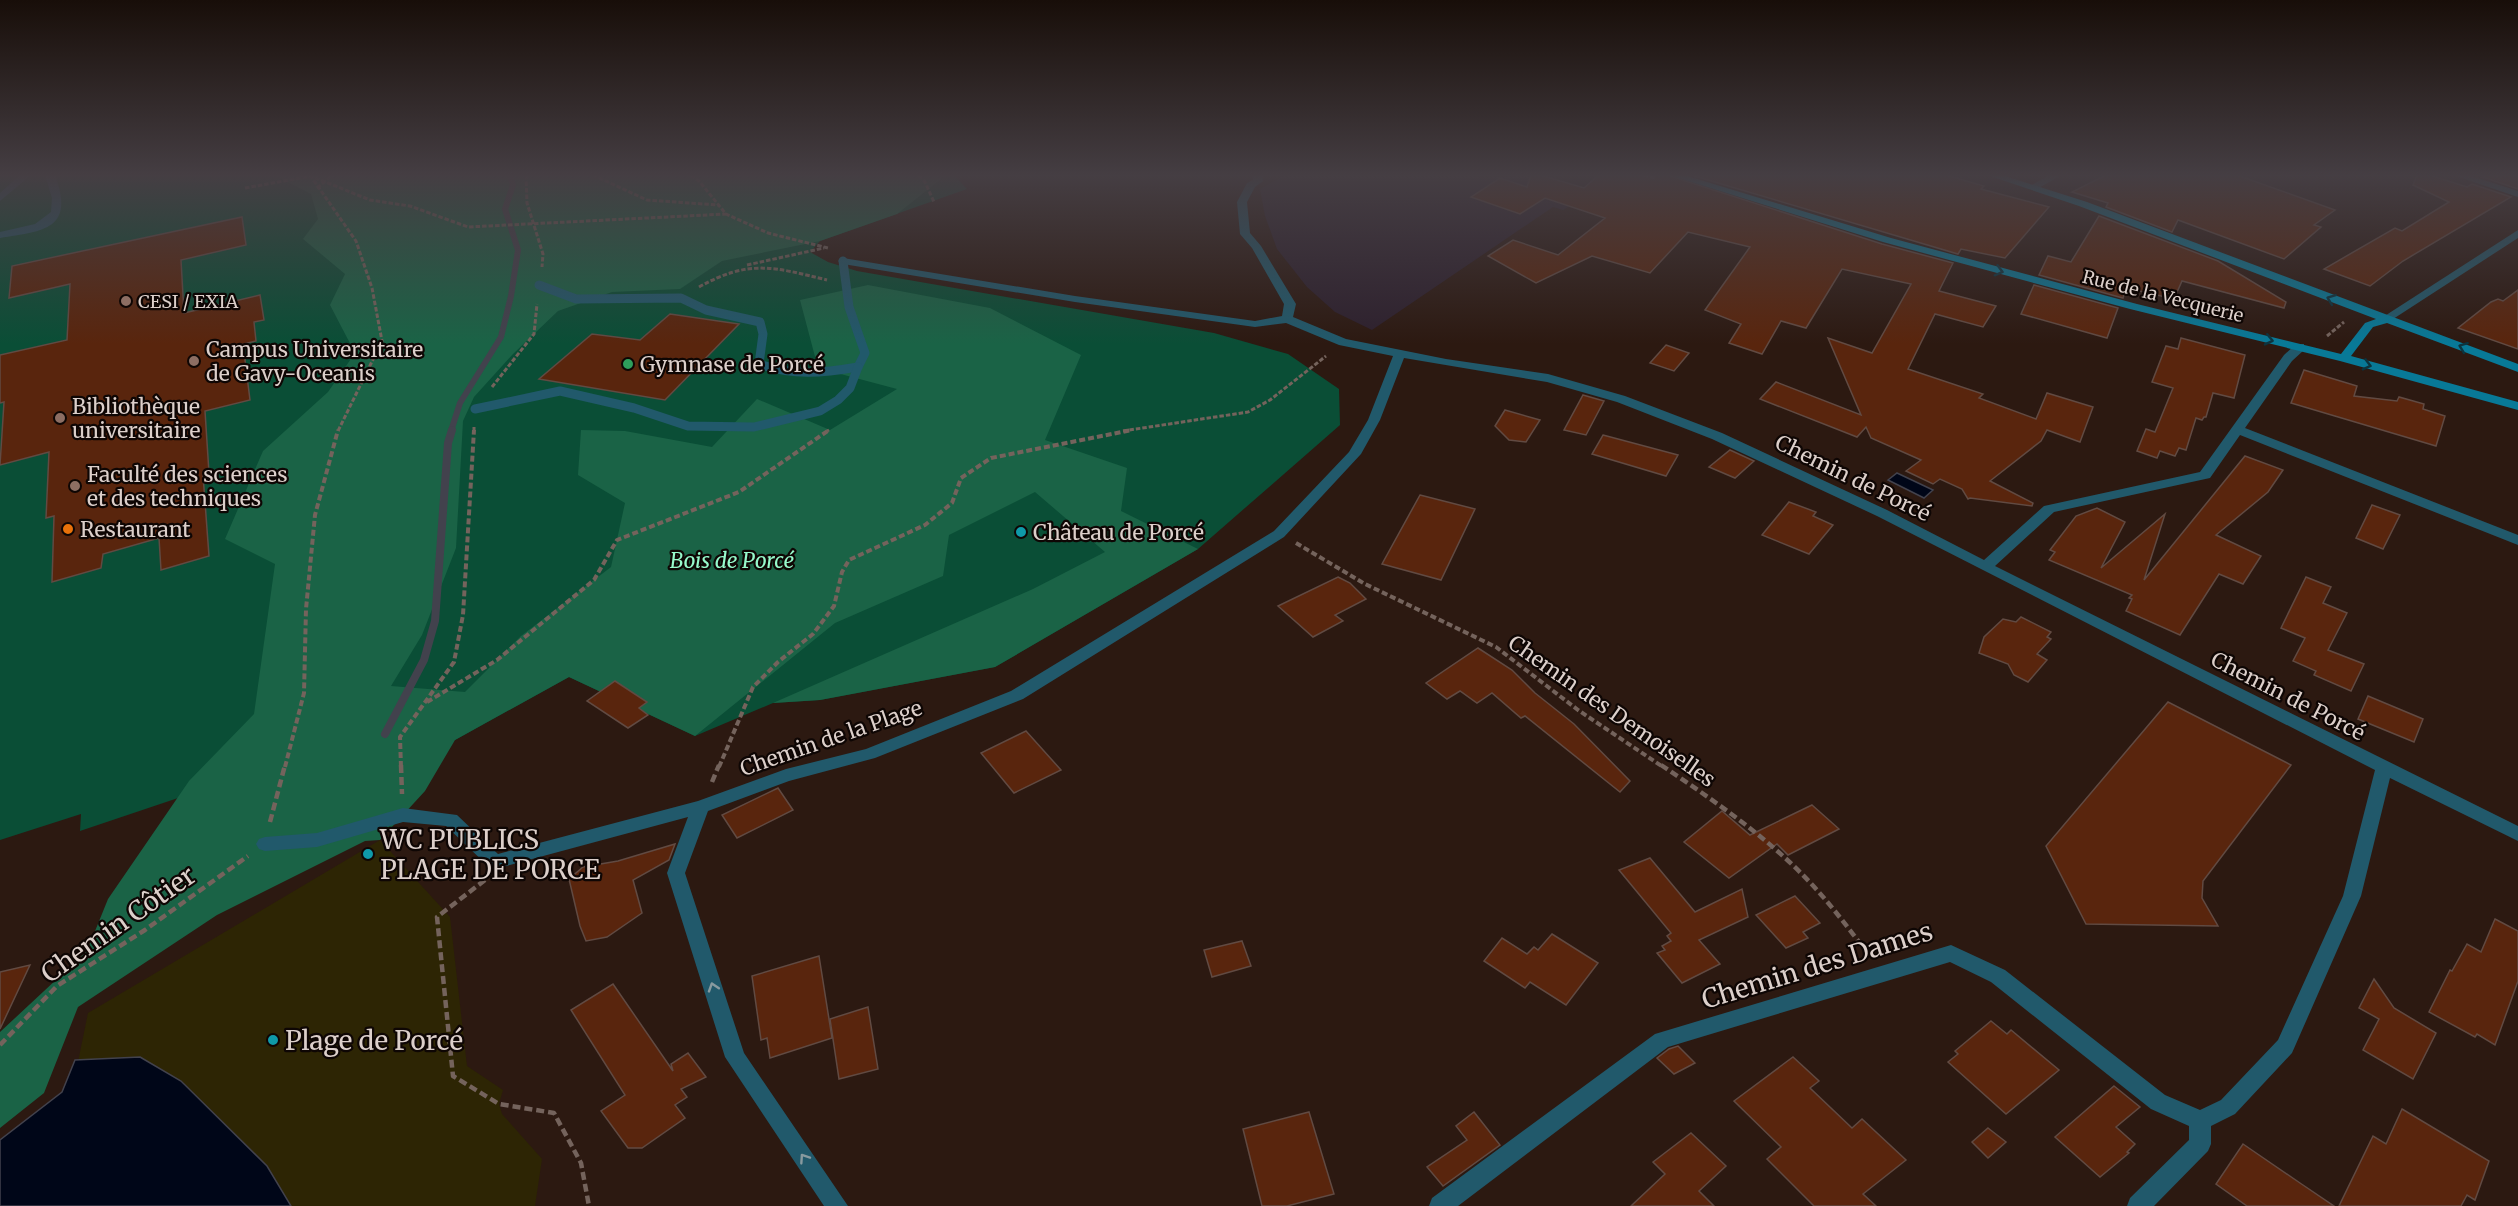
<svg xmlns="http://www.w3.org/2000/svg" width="2518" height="1206" viewBox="0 0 2518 1206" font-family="Merriweather,serif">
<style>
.education{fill:#2d202d}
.green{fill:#0a4e36}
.forest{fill:#1a6346}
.sand{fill:#2d2504}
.water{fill:#000618;stroke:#42424d;stroke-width:1.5}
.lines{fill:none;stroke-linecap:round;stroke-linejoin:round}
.stream-far1{stroke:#42424d;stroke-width:6}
.stream{stroke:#42424d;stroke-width:8}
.building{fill:#59250d;stroke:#614a42;stroke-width:1.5}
.path-far2{stroke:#74635c;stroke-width:3;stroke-dasharray:4.5 2;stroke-linecap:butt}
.path-far1{stroke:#74635c;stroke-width:4;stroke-dasharray:6 3;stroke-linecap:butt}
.path{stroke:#74635c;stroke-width:4.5;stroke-dasharray:8 4;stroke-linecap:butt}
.lane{stroke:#21596b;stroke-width:9}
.street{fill:#21596b;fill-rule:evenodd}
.secondary{fill:#087997;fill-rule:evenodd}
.oneway{stroke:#0c343f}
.oneway2{stroke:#889a9f}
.education-dot{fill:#8d6e63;stroke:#0e0604;stroke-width:2}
.leisure-dot{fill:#2e9e5b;stroke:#0e0604;stroke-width:2}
.food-dot{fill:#e8710a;stroke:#0e0604;stroke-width:2}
.culture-dot{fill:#0f9aa8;stroke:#0e0604;stroke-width:2}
.labels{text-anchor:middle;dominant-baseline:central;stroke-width:4.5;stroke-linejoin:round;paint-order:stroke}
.far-street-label{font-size:18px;fill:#dccfca;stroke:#0e0604}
.far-poi-label{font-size:18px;fill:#dccfca;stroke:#0e0604;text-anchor:start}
.poi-label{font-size:21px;fill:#dccfca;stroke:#0e0604;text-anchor:start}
.street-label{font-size:21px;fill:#dccfca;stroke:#0e0604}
.park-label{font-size:21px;font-style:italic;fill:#97facc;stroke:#0e0604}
.near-poi-label{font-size:26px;fill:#dccfca;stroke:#0e0604;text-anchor:start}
.near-street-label{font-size:26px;fill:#dccfca;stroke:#0e0604}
</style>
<rect width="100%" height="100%" fill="#2c1911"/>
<polygon class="education" points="1285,175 1471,175 1480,178 1543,175 1594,191 1563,210 1553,207 1372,330 1335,312 1307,287 1277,249 1265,216 1260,189"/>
<polygon class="green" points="0,175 954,175 967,189 820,241 810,252 828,262 857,271 1214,333 1288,354 1339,389 1340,425 1198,549 995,667 820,700 773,703 695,736 569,677 455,740 386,728 80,831 81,814 0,840"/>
<polygon class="forest" points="274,175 946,175 897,214 820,241 722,261 680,289 612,292 558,311 513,354 474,397 463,421 456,548 422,635 391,686 465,692 521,636 611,567 625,503 578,475 581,430 625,431 712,447 757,399 830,430 897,389 818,368 800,300 868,285 990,308 1081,355 1045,440 1127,468 1121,511 1198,549 995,667 820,700 773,703 1033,589 1105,552 1035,492 949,535 943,576 835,623 695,736 569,677 455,740 425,791 380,840 365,841 217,915 78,1007 44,1093 0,1128 0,1032 87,951 108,899 189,781 254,714 275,564 225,539 263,451 328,392 355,353 330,305 345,274 303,239 318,219 311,194"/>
<polygon class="sand" points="380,840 450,917 467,1066 503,1090 499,1104 502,1114 542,1159 535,1206 0,1206 0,1191 72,1091 88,1013"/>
<g class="water">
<polygon points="1897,473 1933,490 1924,498 1888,480"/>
<polygon points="140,1057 181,1081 267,1166 291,1206 0,1206 0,1140 62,1092 75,1060"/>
</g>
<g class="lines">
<polyline class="stream-far1" points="451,431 460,403 501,337 511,296 518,250 505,209 513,185 510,175"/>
<polyline class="stream" points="385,734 424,660 435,621 448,443 452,430"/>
</g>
<g class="building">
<polygon points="1531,175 1540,175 1584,188 1599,175 1667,175 1882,244 1953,263 1939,291 1996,306 1983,327 1935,314 1908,369 1983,394 1979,398 2036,419 2047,393 2093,407 2080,442 2047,430 2041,441 1990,481 2033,503 2032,506 1970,498 1968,499 1962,489 1940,479 1933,484 1906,471 1921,460 1871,438 1866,427 1857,437 1760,399 1776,382 1861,415 1828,338 1872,353 1911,284 1842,269 1806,328 1781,321 1762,354 1729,343 1741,324 1705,310 1750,247 1688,232 1650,273 1592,256 1536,283 1488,256 1513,240 1558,255 1605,218 1545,198 1520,214 1471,197 1500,178 1527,187"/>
<polygon points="1691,175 1946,175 1984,186 1981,189 2049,207 2005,258 1961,249 1958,254"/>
<polygon points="2106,175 2237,175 2335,210 2314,225 2321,227 2284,259 2178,220 2172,232 2106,207 2108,203 2072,192"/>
<polygon points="2417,175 2429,175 2467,187 2472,184 2511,197 2403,261 2370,286 2324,269 2395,228 2402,231 2449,202 2413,185"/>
<polygon points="2487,175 2518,175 2518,189 2483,177"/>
<polygon points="2099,216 2218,261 2286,302 2284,308 2182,281 2174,299 2126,288 2123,298 2039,275 2048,256 2071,262"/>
<polygon points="242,217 246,245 181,260 184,313 260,295 264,320 254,322 256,341 243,344 250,400 205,411 209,473 203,475 209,556 161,570 159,538 103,554 101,568 52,582 54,516 46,518 49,452 0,465 4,402 0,403 0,355 67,340 70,284 9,298 12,266"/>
<polygon points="2034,285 2118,308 2107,338 2021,314"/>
<polygon points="2518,290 2518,349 2458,328 2491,302 2498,299 2503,301"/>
<polygon points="670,314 739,324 665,400 539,379 592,334 640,340"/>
<polygon points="2181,338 2245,355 2234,398 2213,393 2206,417 2204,417 2202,420 2196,418 2186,450 2179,448 2175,456 2160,451 2157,458 2137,451 2146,429 2155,432 2173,388 2152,382 2166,346 2178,349"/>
<polygon points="1666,345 1689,353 1674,371 1650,363"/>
<polygon points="2304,370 2357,386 2354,396 2397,401 2399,397 2424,404 2423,409 2445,416 2436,446 2291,403"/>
<polygon points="1583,395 1604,401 1586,435 1564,430"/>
<polygon points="1505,410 1540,420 1526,442 1509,440 1495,426"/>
<polygon points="1603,435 1678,455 1666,476 1592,454"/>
<polygon points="1730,450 1754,461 1735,478 1709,467"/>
<polygon points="2245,456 2283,470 2268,492 2216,535 2261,556 2243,584 2219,574 2180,635 2126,611 2132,599 2129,598 2132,595 2049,560 2055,552 2050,550 2076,516 2097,508 2125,522 2101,568 2165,514 2144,580"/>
<polygon points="1420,495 1475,509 1441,580 1382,564"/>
<polygon points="1789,502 1816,512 1813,516 1833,525 1809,554 1762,535"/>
<polygon points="2372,505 2400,515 2383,549 2356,538"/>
<polygon points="1338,577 1350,583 1366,599 1335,615 1343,621 1313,637 1278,606"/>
<polygon points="2306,577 2331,587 2323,603 2347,613 2328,650 2364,664 2351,691 2314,675 2316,671 2293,661 2305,638 2281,628"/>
<polygon points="2021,617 2051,632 2047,637 2051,639 2037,654 2047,660 2028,682 2014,675 2008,664 1979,653 1984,637 2003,619 2016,622"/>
<polygon points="1478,648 1512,670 1535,693 1574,724 1630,781 1620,792 1525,716 1521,718 1492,693 1477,703 1460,691 1447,699 1426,683"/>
<polygon points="615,681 647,702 639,708 648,715 628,728 587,701"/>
<polygon points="2368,696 2423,719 2414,742 2358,719"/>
<polygon points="2168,702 2291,765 2203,881 2202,898 2218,926 2086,924 2046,846"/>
<polygon points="1026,731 1061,770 1014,793 981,753"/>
<polygon points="778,788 793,810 737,838 722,815"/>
<polygon points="1812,805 1839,829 1788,855 1777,844 1729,878 1684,842 1722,811 1750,835"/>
<polygon points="675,844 669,860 633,880 642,913 607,937 586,941 580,926 569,879 583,867 618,861"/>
<polygon points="1650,858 1695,912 1742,889 1748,917 1699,940 1720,964 1682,983 1657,953 1665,950 1662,946 1671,941 1667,936 1671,933 1619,870"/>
<polygon points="1795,896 1820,923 1803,932 1808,938 1786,948 1756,915"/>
<polygon points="2495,919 2518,931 2518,981 2495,1045 2477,1034 2475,1037 2429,1012 2450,970 2452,971 2467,944 2481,952"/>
<polygon points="1552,934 1598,963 1566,1005 1530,982 1525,988 1484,961 1502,938 1527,954 1534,947 1538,950"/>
<polygon points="1242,941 1251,966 1212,977 1204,950"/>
<polygon points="819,956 832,1038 770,1058 767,1038 761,1040 752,976"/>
<polygon points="30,965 0,1029 0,972"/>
<polygon points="2374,979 2394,1008 2436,1033 2413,1079 2363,1050 2379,1019 2359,1008"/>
<polygon points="613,984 673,1071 671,1064 688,1053 706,1077 681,1089 687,1097 675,1105 685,1118 642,1148 628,1148 601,1111 625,1095 571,1010"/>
<polygon points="868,1007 878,1069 839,1079 830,1019"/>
<polygon points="1991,1021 2007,1034 2011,1030 2059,1070 2006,1114 1948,1062 1958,1054 1955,1051"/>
<polygon points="1678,1046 1695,1063 1674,1074 1657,1058 1669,1049"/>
<polygon points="1793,1057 1819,1081 1810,1088 1852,1128 1862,1119 1906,1160 1863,1194 1876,1206 1814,1206 1767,1159 1781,1147 1734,1101"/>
<polygon points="2114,1086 2140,1107 2116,1127 2135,1144 2127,1152 2129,1153 2100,1177 2055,1137"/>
<polygon points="2402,1109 2489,1161 2475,1200 2467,1195 2461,1206 2339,1206 2373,1136 2386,1144"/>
<polygon points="1309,1112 1334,1194 1287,1206 1262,1206 1243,1129"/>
<polygon points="1474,1112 1500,1145 1443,1186 1427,1167 1467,1140 1456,1126"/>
<polygon points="1988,1128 2006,1142 1988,1158 1972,1142"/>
<polygon points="1691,1133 1726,1166 1699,1191 1714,1206 1631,1206 1665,1174 1653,1162"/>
<polygon points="2243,1144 2300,1183 2334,1206 2247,1206 2216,1184"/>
</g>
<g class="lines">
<g class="path-far2">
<polyline points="310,175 356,241 372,288 382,341 338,431"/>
<polyline points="526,175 527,203 543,254 542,267"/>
<polyline points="593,175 647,200 718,205"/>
<polyline points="691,175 699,181 726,214 768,233 828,248"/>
<polyline points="919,175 925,182 934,202"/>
<polyline points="1644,175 1655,178"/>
<polyline points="245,188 311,176 370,200 410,206 468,227 726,214"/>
<polyline points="317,188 332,175"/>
<polyline points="747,265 824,248"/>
<path d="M699,287C749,259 774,267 827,280"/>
<polyline points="2327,336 2344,322"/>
<polyline points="492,387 534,334 537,304"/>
<polyline points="474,431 474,427"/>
<polyline points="827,431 829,430"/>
<polyline points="1123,431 1248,412 1270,400 1326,356"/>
</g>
<g class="path-far1">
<polyline points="1296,543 1365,584 1496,647 1578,710 1663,767"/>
<polyline points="427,702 497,660 594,580 617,540 739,492 829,430"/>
<polyline points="285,767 304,693 306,609 315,515 338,430"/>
<polyline points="401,767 400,737 454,662 463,615 474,430"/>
<polyline points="719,767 753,687 778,662 813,634 834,606 842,572 849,560 925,525 952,503 961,478 991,458 1132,430"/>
</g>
<g class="path">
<polyline points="401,765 402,794"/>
<path d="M1661,765C1716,802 1772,840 1817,890C1835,910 1852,933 1869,955"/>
<polyline points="712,782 719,765"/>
<polyline points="270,822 285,765"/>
<polyline points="485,880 437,917 453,1076 499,1104 554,1113 581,1163 589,1206"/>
<polyline points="0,1045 57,986 145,930 248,856"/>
</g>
<g class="lane">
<path d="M539,285L576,299L681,298L706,310L760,322L763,334L759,364C793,376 823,373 858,367L865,353L849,307L843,261"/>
<polyline points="475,409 560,391 634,408 688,426 754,427 820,411 838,400 850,388 858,367"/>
</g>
<g class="street">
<polygon points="20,175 31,175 0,201 0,193"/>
<path d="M45,175H55C75,229 45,231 0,238V232L35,224L51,212L52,198Z"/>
<polygon points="1252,175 1262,175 1263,181 1255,187 1247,202 1250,233 1261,246 1296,304 1293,317 1346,339 1446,359 1548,374 1625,396 1722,433 1887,510 1984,560 2044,506 2200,472 2284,355 2296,344 2304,344 2304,350 2292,361 2245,428 2518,535 2518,545 2240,435 2210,478 2054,512 1995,566 2518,826 2518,841 2390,778 2361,896 2292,1053 2235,1114 2211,1126 2211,1144 2208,1151 2154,1206 2127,1206 2130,1198 2189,1140 2189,1126 2151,1109 1991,982 1950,962 1668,1047 1458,1206 1429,1206 1432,1198 1655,1034 1951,945 2005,970 2165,1095 2200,1110 2221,1100 2278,1040 2343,896 2375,770 1877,516 1712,439 1617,402 1547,382 1404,358 1380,420 1361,454 1284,537 1023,699 875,758 789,781 708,811 685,873 744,1053 848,1206 824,1206 725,1057 667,873 688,817 495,869 489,867 446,826 403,822 317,847 265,851 259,849 256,844 259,839 265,837 317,833 403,808 457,815 498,854 698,801 786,769 866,749 1011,691 1274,531 1349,452 1368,420 1393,356 1339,345 1286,323 1255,327 1075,302 843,264 838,261 843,258 1075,296 1255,321 1282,316 1284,304 1252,248 1240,234 1237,202 1247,183 1253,180"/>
<polygon points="2050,175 2062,175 2035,190 2026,188"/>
<polygon points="2453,175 2468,175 2518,191 2518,197"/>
<polygon points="2518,230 2518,238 2390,321 2382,321 2380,319"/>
</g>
<polygon class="secondary" points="1669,175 1684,175 1891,238 2137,304 2341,354 2365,323 2376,319 2079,206 1987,175 2002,175 2087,202 2518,364 2518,372 2387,323 2373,327 2351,356 2518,402 2518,410 2340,361 2130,309 1883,242"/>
</g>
<defs><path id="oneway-chevron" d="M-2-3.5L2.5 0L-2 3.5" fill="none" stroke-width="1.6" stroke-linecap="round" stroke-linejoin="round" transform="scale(1.5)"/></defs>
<g class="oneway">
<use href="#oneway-chevron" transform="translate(1999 271) rotate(15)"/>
<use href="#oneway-chevron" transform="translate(2331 299) rotate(-159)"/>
<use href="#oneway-chevron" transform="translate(2269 340) rotate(13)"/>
<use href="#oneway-chevron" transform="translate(2463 347) rotate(-159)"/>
<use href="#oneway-chevron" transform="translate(2367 365) rotate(15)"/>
</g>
<g class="oneway2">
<use href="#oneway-chevron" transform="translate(713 987) rotate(-108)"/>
<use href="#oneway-chevron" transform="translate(804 1158) rotate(-124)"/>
</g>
<linearGradient id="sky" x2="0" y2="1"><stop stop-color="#180e09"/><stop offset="0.51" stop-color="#453e43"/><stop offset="1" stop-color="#453e43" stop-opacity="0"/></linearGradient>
<rect width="2518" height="344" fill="url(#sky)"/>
<g class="education-dot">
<circle cx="126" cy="301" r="6"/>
<circle cx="194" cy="361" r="6"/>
<circle cx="60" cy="418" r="6"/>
<circle cx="75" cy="486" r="6"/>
</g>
<circle class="leisure-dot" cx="628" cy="364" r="6"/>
<circle class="food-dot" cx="68" cy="529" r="6"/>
<g class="culture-dot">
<circle cx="1021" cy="532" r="6"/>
<circle cx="368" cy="854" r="6"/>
<circle cx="273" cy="1040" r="6"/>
</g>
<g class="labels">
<g class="far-street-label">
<text transform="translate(2163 296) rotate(14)">Rue de la Vecquerie</text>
</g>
<g class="far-poi-label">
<text x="138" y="301">CESI / EXIA</text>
</g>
<g class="poi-label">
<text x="206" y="349">Campus Universitaire<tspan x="206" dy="24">de Gavy-Oceanis</tspan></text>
<text x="640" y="364">Gymnase de Porcé</text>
<text x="72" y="406">Bibliothèque<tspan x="72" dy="24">universitaire</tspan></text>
<text x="87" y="474">Faculté des sciences<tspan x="87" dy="24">et des techniques</tspan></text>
<text x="80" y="529">Restaurant</text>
<text x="1033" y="532">Château de Porcé</text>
</g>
<g class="street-label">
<text transform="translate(1853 478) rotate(26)">Chemin de Porcé</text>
<text transform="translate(2288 696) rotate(27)">Chemin de Porcé</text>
<text transform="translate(1612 711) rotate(35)">Chemin des Demoiselles</text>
<text transform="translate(831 738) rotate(-19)">Chemin de la Plage</text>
</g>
<g class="park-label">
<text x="732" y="560">Bois de Porcé</text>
</g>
<g class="near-poi-label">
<text x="380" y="839">WC PUBLICS<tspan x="380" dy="30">PLAGE DE PORCE</tspan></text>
<text x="285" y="1040">Plage de Porcé</text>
</g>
<g class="near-street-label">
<text transform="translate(118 924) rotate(-35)">Chemin Côtier</text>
<text transform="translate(1817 965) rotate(-17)">Chemin des Dames</text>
</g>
</g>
</svg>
